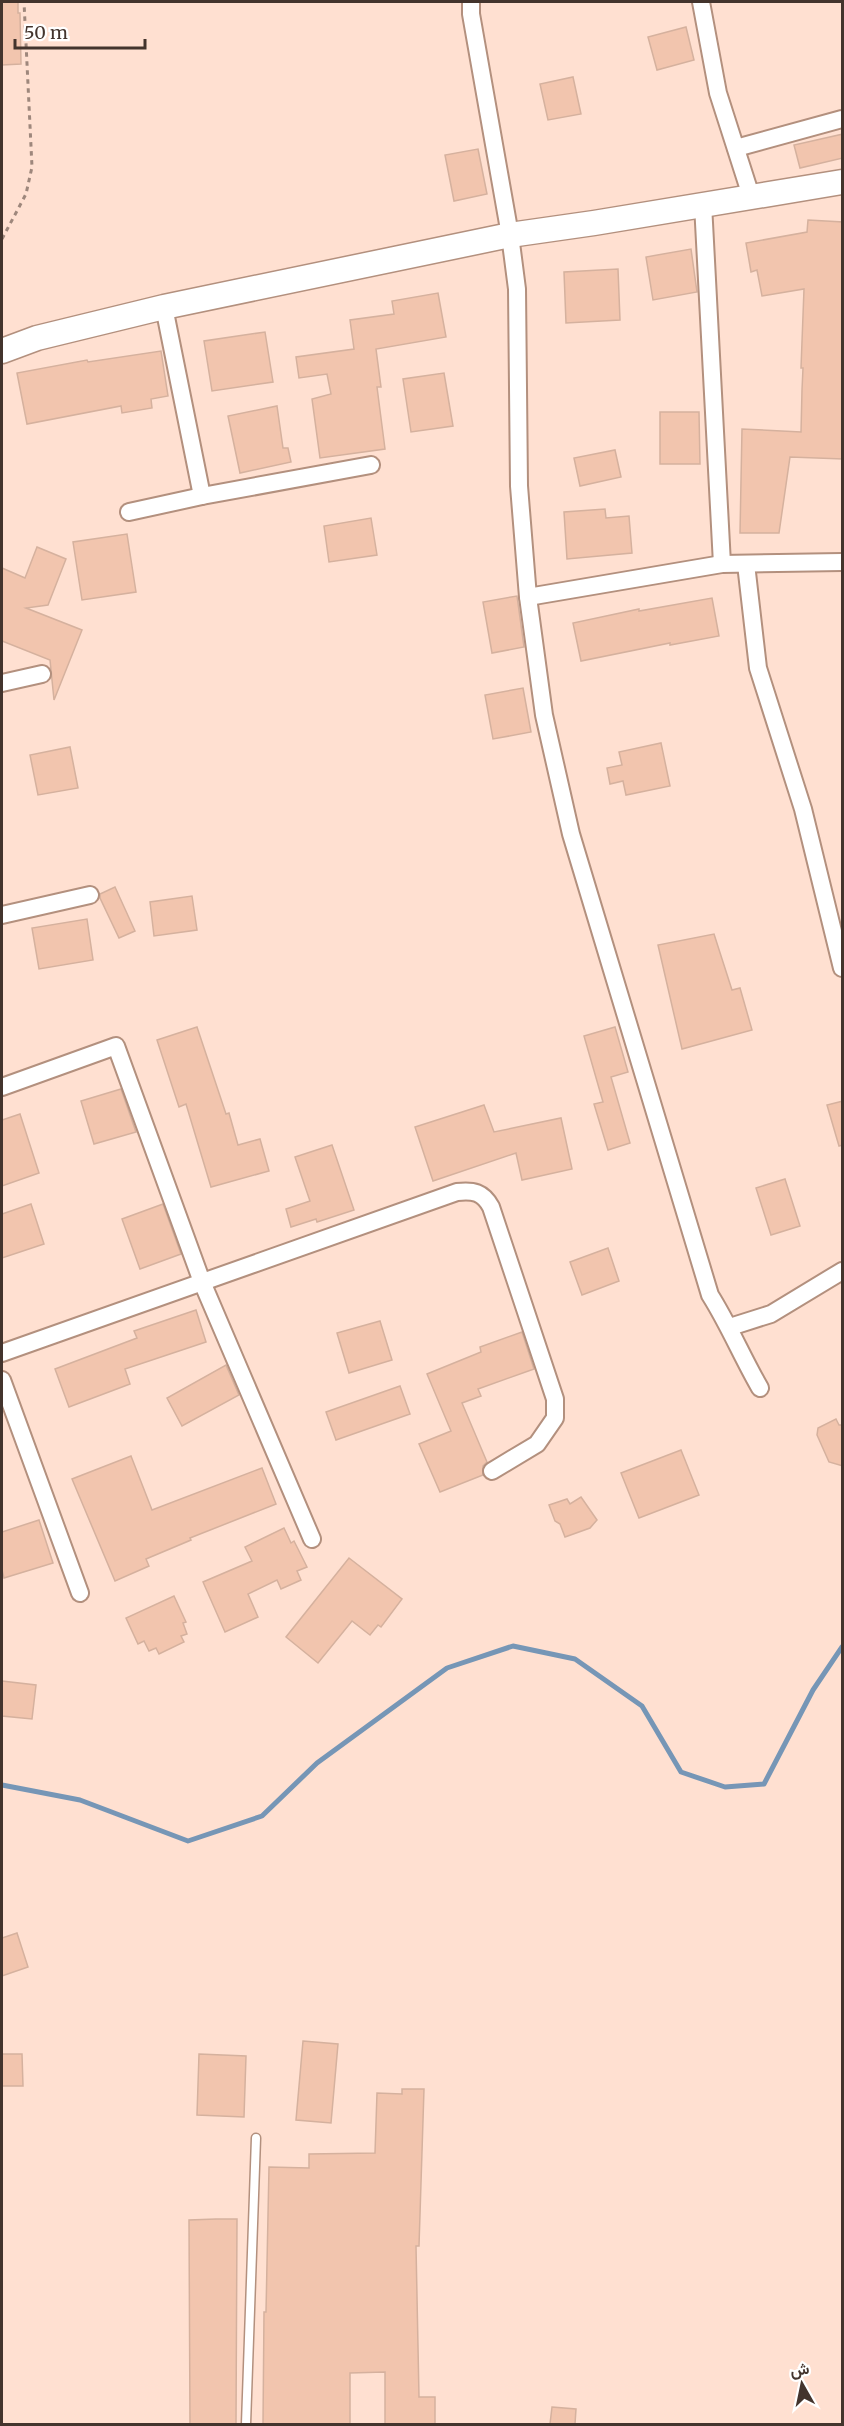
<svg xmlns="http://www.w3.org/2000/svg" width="844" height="2426" viewBox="0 0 844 2426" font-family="Merriweather,Vazirmatn,serif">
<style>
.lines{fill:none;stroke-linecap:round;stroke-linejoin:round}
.stream{stroke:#7696b6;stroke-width:5}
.building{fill:#f2c5ae;stroke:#d5b19e;stroke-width:1.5}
.lane-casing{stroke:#b3907e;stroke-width:11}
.street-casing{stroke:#b3907e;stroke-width:20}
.secondary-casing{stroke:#b3907e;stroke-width:27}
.path{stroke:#9e877c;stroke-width:3;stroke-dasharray:4.5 4.5;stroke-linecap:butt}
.lane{stroke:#fff;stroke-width:8}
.street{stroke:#fff;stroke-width:16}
.secondary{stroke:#fff;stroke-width:24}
</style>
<rect width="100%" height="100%" fill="#ffe0d1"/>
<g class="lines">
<polyline class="stream" points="2,1785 80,1800 188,1841 262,1816 317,1763 447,1668 513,1646 575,1659 642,1706 681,1772 725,1787 764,1784 813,1690 842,1647"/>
</g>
<g class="building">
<polygon points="2,2 18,2 18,13 20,13 21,64 2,65"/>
<polygon points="686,27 694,60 657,70 648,37"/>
<polygon points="573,77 581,114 548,120 540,84"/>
<polygon points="843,134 843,158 800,168 794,145"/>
<polygon points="478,149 487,194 454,201 445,155"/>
<polygon points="808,220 843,222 843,459 790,457 779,533 740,533 742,429 801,432 802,390 803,368 801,368 804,289 762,296 757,270 751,272 746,243 807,232"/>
<polygon points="691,249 697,292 653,300 646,257"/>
<polygon points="618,269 620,320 566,323 564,272"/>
<polygon points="438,293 446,337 376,349 381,387 377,387 385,449 320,458 312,399 331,394 327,374 299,378 296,357 354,349 350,320 394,314 392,301"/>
<polygon points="265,332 273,382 212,391 204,341"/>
<polygon points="161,351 168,396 151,399 152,408 122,413 121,406 27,424 17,373 87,360 88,362"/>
<polygon points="444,373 453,426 411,432 403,379"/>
<polygon points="277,406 283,448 288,448 291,462 240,473 228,416"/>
<polygon points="660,412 699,412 700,464 660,464"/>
<polygon points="615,450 621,477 580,486 574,458"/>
<polygon points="605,509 606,518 629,516 632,553 567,559 564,512"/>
<polygon points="371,518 377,555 329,562 324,526"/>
<polygon points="127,534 136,592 82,600 73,542"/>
<polygon points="37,547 66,559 48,605 26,608 82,630 54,700 50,660 2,641 2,568 25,578"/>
<polygon points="517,596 524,647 492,653 483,602"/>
<polygon points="712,598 719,636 670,645 670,643 581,661 573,623 639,609 639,611"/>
<polygon points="523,688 531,732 493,739 485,695"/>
<polygon points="661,743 670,786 626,795 623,781 610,784 607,768 622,765 619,752"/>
<polygon points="70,747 78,788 38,795 30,755"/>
<polygon points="115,887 135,931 119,938 100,898 100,894"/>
<polygon points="192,896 197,930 154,936 150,902"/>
<polygon points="87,919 93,960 39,969 32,928"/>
<polygon points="714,934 732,990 740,988 752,1030 682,1049 658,945"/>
<polygon points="197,1027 226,1114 229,1113 238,1145 260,1139 269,1171 211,1187 186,1104 179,1107 157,1040"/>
<polygon points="615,1027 628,1072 611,1077 630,1143 608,1150 594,1104 603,1102 584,1036"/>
<polygon points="121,1089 136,1132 94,1144 81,1101"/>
<polygon points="843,1101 843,1145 839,1146 827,1105"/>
<polygon points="484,1105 494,1132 561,1118 572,1169 522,1180 516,1153 433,1181 415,1127"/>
<polygon points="20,1114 39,1173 2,1186 2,1120"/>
<polygon points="332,1145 354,1210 317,1222 316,1219 291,1227 286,1209 310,1201 295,1157"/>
<polygon points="785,1179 800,1226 771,1235 756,1188"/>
<polygon points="31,1204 44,1244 2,1258 2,1214"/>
<polygon points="163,1204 181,1254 140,1269 122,1219"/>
<polygon points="608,1248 619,1281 582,1295 570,1262"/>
<polygon points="196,1310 206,1342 125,1369 130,1384 69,1407 55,1369 137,1338 134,1331"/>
<polygon points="380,1321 392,1360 349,1373 337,1333"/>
<polygon points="522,1332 534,1369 478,1389 481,1396 462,1403 487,1462 483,1466 483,1475 440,1492 419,1444 451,1431 427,1374 481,1352 480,1347"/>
<polygon points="226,1365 239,1395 182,1426 167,1398"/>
<polygon points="400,1386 410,1414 336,1440 326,1412"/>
<polygon points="836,1419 839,1425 843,1425 843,1466 829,1462 817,1435 818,1428"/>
<polygon points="681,1450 699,1495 639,1518 621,1473"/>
<polygon points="131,1456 152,1510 262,1468 276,1504 190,1538 191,1540 146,1559 149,1566 115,1581 72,1479"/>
<polygon points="581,1497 597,1520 590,1528 565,1537 560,1524 555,1521 549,1505 567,1499 570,1504"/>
<polygon points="39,1520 53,1563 4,1578 2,1570 2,1532"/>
<polygon points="284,1528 291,1543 294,1541 307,1567 297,1571 301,1580 281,1589 277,1580 248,1594 258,1617 225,1632 203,1582 252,1561 245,1547"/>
<polygon points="349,1558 402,1599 381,1627 378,1625 370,1635 352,1621 318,1663 286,1637"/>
<polygon points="174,1596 186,1622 183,1623 187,1634 181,1636 184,1642 159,1654 156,1648 149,1651 144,1641 138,1644 126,1618"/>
<polygon points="2,1681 36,1685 32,1719 2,1716"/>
<polygon points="17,1933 28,1967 2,1976 2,1938"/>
<polygon points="303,2041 338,2044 331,2123 296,2120"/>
<polygon points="2,2054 22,2054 23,2086 2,2086"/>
<polygon points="199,2054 246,2056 244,2117 197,2115"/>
<polygon points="402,2089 424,2089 419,2246 416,2246 419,2397 435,2397 435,2424 385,2424 385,2372 350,2373 350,2424 263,2424 264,2312 266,2312 269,2167 309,2168 309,2154 375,2153 377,2093 402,2094"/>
<polygon points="216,2219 237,2219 236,2424 190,2424 189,2220"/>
<polygon points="552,2407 576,2409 575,2424 550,2424"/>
</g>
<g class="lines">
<g class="lane-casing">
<polyline id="lane" points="246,2424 256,2138"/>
</g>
<g class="street-casing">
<g id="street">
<path d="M471,2V14L510,235L517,289L519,486L528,597L544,715L571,834L710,1295C729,1325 742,1357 760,1388"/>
<polyline points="701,2 718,93 751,196"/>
<polyline points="736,148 842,119"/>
<polyline points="703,204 722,564"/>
<polyline points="164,307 202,496"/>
<polyline points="129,512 202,496 371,465"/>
<polyline points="746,564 758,668 803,809 842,968"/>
<polyline points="528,597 722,564 842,562"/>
<polyline points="2,683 42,674"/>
<polyline points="2,915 90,895"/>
<polyline points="2,1087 116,1046 202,1282 312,1539"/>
<polyline points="730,1327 771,1314 842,1271"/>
<path d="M2,1353L457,1192C473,1190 483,1192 491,1207L555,1399V1418L537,1444L492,1471"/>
<polyline points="2,1380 80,1593"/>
</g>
</g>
<g class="secondary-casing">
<polyline id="secondary" points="2,351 37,338 164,307 510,235 594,223 842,182"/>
</g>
<polyline class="path" points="2,239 26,194 32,167 24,2"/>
<use href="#lane" class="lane"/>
<use href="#street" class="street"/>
<use href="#secondary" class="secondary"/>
</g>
<rect width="844" height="2426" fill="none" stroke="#43342d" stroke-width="6"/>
<g transform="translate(802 2384) rotate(351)" stroke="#ffffff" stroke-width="4.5" paint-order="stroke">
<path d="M0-4.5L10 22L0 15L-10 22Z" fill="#43342d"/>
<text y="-9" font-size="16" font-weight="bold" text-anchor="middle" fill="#43342d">ش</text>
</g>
<path d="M15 39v9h130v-9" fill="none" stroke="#43342d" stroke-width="3"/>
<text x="24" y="39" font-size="18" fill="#43342d" stroke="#ffffff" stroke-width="4.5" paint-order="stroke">50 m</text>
</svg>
